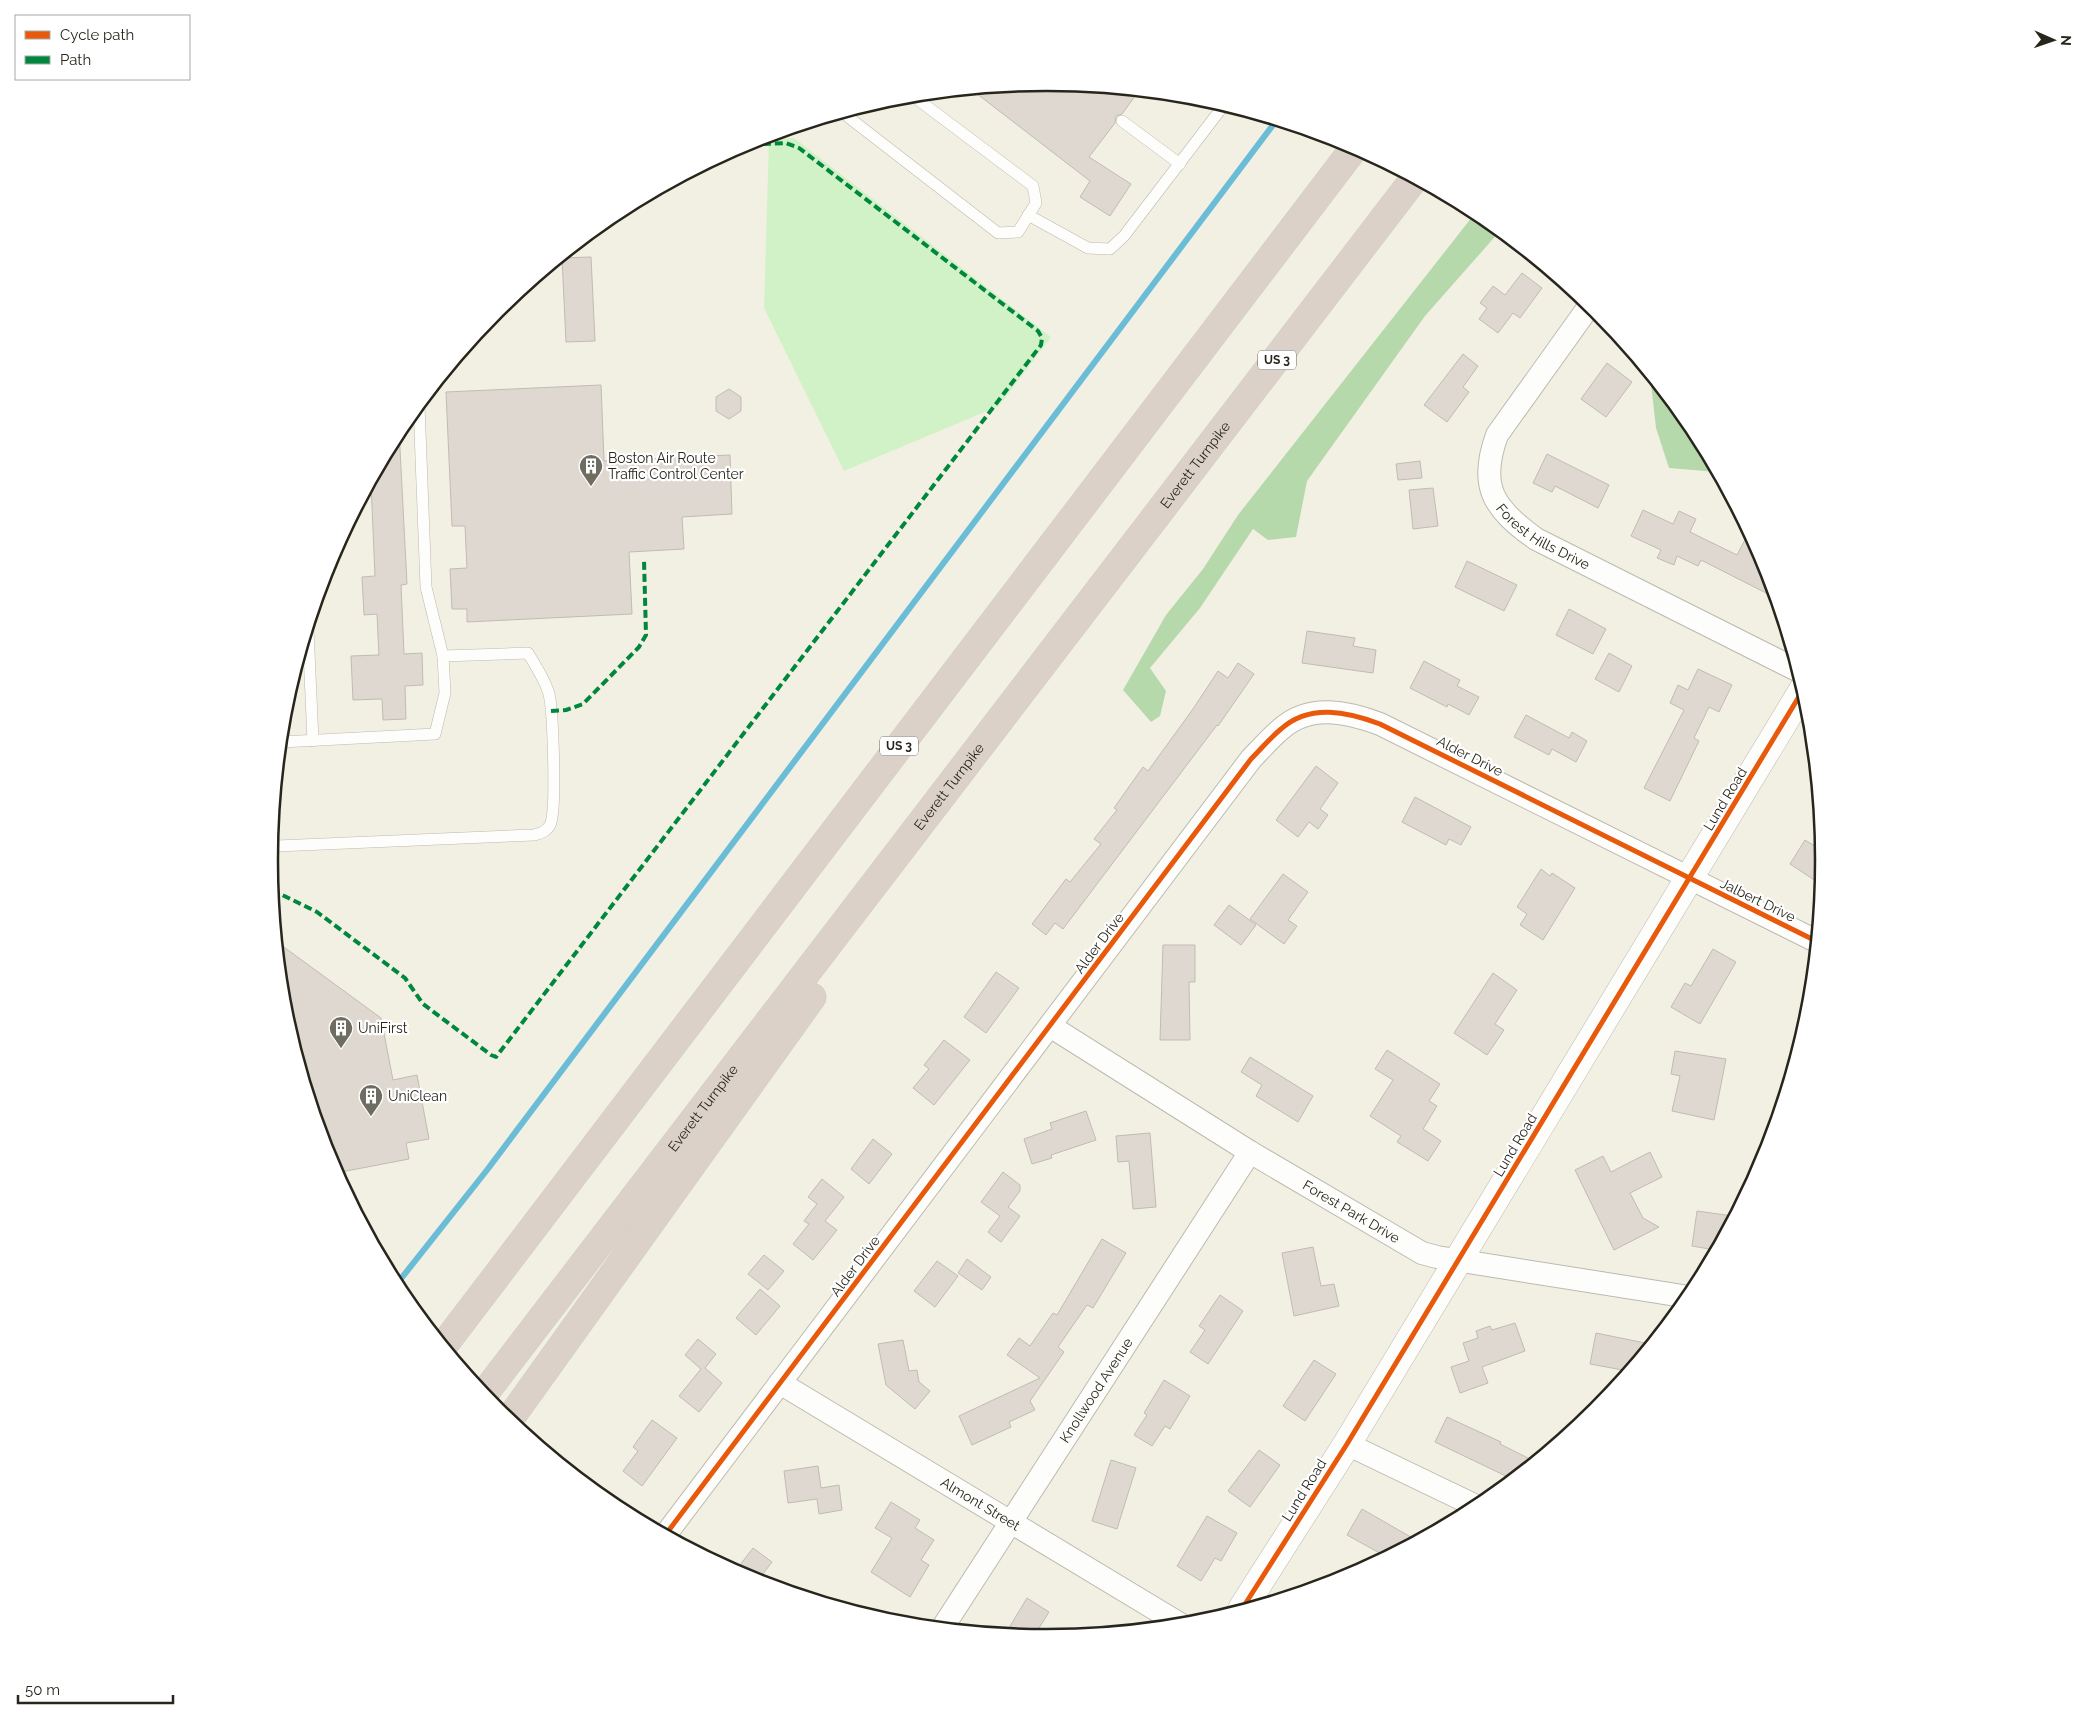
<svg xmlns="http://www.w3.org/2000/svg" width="2093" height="1720" viewBox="0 0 2093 1720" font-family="Raleway,sans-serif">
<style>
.green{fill:#d1f1c7}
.forest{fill:#b6d9ac}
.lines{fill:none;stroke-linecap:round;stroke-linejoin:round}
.stream{stroke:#6abcd7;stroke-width:6}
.building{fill:#dfd8d1;stroke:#c0bbb4}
.lane-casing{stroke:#bcbaaf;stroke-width:12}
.street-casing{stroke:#bcbaaf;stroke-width:24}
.secondary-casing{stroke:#bcbaaf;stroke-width:29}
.highway-casing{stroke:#cfcec7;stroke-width:29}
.lane{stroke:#fdfdfb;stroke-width:11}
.street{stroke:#fdfdfb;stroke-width:22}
.secondary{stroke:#fdfdfb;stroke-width:28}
.highway{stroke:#dcd1c9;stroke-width:28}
.quiet{stroke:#00873e;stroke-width:4;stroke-dasharray:8 4;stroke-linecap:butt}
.cycleway-casing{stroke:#fff;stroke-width:8}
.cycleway{stroke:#e8590c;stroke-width:5}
.labels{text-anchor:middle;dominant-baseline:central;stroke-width:4.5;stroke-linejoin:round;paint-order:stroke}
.shield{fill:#fff;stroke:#686760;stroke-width:1}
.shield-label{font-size:12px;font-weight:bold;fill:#28261c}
.poi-label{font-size:14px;fill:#28261c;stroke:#fff;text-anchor:start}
.street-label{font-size:14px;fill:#28261c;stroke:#fff}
.rim{fill:none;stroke:#28261c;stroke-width:2.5}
</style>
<rect width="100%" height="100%" fill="#f2f0e2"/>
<polygon class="green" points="794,138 1051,337 999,406 844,471 764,308 769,139"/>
<g class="forest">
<polygon points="1476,212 1500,231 1425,316 1307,481 1296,537 1268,540 1253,529 1200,608 1150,668 1166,691 1160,716 1151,722 1123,690 1166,615 1203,569 1238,515"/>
<polygon points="1650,375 1693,428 1717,472 1669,468 1656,428"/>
</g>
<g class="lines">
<polyline class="stream" points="396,1285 487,1170 1276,121"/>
</g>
<g class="building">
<polygon points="1047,82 1138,92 1122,114 1116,116 1115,123 1089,157 1131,184 1110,216 1080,197 1090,181 972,90"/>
<polygon points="591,257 595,341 566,342 562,258"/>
<polygon points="1522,273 1542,288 1520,318 1513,313 1498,333 1479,319 1487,308 1480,303 1493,286 1505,295"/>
<polygon points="1463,354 1478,366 1463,387 1469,392 1447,422 1424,405"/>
<polygon points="1607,363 1632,382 1606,417 1581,399"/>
<polygon points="601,385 604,461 730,455 732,514 682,517 684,549 629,552 632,614 467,622 467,609 452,609 450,569 467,568 465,526 452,526 446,392"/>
<polygon points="729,389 741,397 741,411 729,419 716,411 716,397"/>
<polygon points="399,429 407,584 401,585 404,654 422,653 423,685 405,686 406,719 383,720 382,699 353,700 351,656 379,655 377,614 364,615 362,577 375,576 371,483"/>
<polygon points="1547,454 1609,485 1598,508 1555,486 1552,492 1533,483"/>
<polygon points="1420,461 1422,478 1398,480 1396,464"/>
<polygon points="1433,488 1438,526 1413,529 1409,490"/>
<polygon points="1643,510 1673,524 1679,511 1696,519 1690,532 1737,555 1749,532 1765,563 1776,598 1701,560 1698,566 1677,556 1674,565 1657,558 1661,550 1631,536"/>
<polygon points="1467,561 1517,585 1504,611 1455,587"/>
<polygon points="1569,609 1606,629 1593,654 1556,635"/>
<polygon points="1307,631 1355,638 1353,646 1376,650 1373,673 1302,663"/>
<polygon points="1609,653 1632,666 1619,692 1595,679"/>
<polygon points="1424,661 1460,680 1457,686 1479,697 1469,715 1448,704 1447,707 1410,688"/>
<polygon points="1238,663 1254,674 1218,726 1217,725 1063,929 1055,923 1046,935 1032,924 1066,879 1070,882 1101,844 1094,839 1117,810 1114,808 1143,767 1148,771 1193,709 1218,671 1228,678"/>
<polygon points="1698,669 1732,685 1719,712 1709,707 1694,738 1699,741 1670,801 1644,788 1684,710 1670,703 1678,685 1688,690"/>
<polygon points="1526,715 1569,738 1572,732 1587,741 1576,762 1552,749 1549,755 1514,737"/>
<polygon points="1316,766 1338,783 1320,809 1328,815 1318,829 1309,822 1298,837 1276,820"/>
<polygon points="1415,797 1471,827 1461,845 1449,839 1446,845 1402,822"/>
<polygon points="1805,840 1823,851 1822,885 1790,864"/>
<polygon points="1541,869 1550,876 1552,873 1575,888 1543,940 1520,925 1527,914 1517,907"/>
<polygon points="1283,874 1308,892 1288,920 1297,926 1284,944 1250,919"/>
<polygon points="1229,905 1256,925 1241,945 1214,925"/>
<polygon points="277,942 381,1018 393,1080 417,1075 429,1139 406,1143 409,1159 336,1173 328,1157 284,1011"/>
<polygon points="1163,945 1195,945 1195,982 1189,982 1190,1040 1160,1040"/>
<polygon points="1713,949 1736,962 1700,1024 1671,1007 1685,983 1691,986"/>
<polygon points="996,972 1019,988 986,1033 964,1017"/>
<polygon points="1493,973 1517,990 1495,1024 1504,1030 1487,1055 1454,1033"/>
<polygon points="944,1040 970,1060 934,1105 913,1088 929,1069 924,1065"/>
<polygon points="1387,1050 1440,1084 1429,1101 1437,1106 1423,1129 1441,1141 1428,1161 1397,1142 1401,1136 1370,1116 1393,1080 1375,1069"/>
<polygon points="1675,1051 1726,1059 1714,1120 1672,1111 1680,1076 1671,1074"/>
<polygon points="1250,1057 1313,1096 1298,1122 1256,1096 1262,1085 1241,1072"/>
<polygon points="1086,1111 1096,1140 1051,1155 1052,1158 1032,1164 1024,1139 1052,1129 1050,1123"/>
<polygon points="1150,1133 1156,1207 1133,1209 1129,1161 1118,1162 1116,1136"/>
<polygon points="873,1139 892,1154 869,1184 851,1169"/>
<polygon points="1650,1152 1662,1177 1630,1193 1643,1218 1659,1227 1614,1250 1575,1170 1603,1156 1611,1172"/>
<polygon points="1003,1172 1020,1185 1020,1191 1008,1207 1020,1216 1001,1242 988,1232 1000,1216 981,1202"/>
<polygon points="822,1179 844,1197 825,1221 837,1230 813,1260 793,1244 809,1224 804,1221 817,1204 808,1197"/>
<polygon points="1697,1211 1733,1216 1715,1250 1692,1246"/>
<polygon points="1102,1239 1126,1253 1093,1308 1087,1305 1058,1347 1064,1352 1030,1401 1035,1410 1009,1422 1011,1427 972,1445 959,1416 1040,1378 1007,1355 1019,1338 1030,1346 1053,1313 1057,1315"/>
<polygon points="1313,1247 1321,1286 1334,1284 1339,1306 1294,1316 1282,1253"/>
<polygon points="764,1255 784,1271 768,1290 748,1274"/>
<polygon points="967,1259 991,1277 982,1290 958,1273"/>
<polygon points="937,1261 958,1276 935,1307 914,1291"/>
<polygon points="760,1289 780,1306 756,1335 736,1318"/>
<polygon points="1220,1295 1243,1311 1208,1364 1190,1352 1205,1330 1199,1326"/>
<polygon points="1515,1323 1525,1351 1482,1367 1488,1383 1460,1393 1451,1367 1469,1361 1463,1343 1478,1338 1476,1331 1490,1326 1492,1330"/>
<polygon points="1596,1333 1650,1344 1628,1371 1590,1364"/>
<polygon points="698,1339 716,1354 705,1368 722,1383 699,1412 679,1396 701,1369 685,1355"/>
<polygon points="903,1340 909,1371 917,1370 919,1382 930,1391 915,1409 886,1385 878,1344"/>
<polygon points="1314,1360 1336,1374 1305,1421 1283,1406"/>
<polygon points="1164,1380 1190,1396 1170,1429 1165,1426 1152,1446 1134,1435 1147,1415 1144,1413"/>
<polygon points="1447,1417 1501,1442 1500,1444 1534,1461 1512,1479 1435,1442"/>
<polygon points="652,1420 677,1438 642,1486 623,1471 638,1451 633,1447"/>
<polygon points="1259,1450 1280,1465 1250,1507 1228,1491"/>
<polygon points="1111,1460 1136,1468 1117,1529 1092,1521"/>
<polygon points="818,1466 821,1488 839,1485 842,1510 819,1514 817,1499 788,1503 784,1471"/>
<polygon points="891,1502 920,1520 915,1528 934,1540 921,1560 929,1565 910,1597 871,1572 892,1538 875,1528"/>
<polygon points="1362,1509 1416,1540 1385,1556 1347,1535"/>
<polygon points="1207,1516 1237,1533 1221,1561 1215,1558 1201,1581 1177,1566"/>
<polygon points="753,1548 772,1562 759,1579 740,1565"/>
<polygon points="1027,1598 1049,1612 1034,1636 1006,1633"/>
</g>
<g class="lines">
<g class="lane-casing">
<g id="lane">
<polyline points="843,113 998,233 1018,232 1036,203 1033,186 913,96"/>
<polyline points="1122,121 1180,164"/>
<polyline points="1028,215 1088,248 1110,249 1124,236 1224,105"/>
<polyline points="308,629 313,741"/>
<polyline points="281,742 435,734 445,693 443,656"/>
<path d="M271,844L277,846L534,835C541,833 546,832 550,825C557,812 553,711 549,694C545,679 536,667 528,653L443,656L426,587L419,405"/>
</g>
</g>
<g class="street-casing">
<g id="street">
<path id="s1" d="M1590,305L1497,435C1478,487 1494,509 1536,539L1797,670"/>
<path id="s2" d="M1050,1026L1250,1152L1422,1253L1437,1257L1689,1297"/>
<path id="s3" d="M780,1383L1180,1624"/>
<polyline points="1347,1444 1478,1507"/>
<path d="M666,1534L1251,759C1261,749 1270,738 1281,729C1310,703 1348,712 1380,724L1816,941"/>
<path id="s4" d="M943,1627L1250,1152"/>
</g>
</g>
<g class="secondary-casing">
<polyline id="secondary" points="1242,1609 1347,1444 1803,690"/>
</g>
<g class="highway-casing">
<g id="highway">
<polyline points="444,1345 1355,147"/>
<path id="s5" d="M484,1394L1414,179"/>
<polyline points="509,1420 812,997"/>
</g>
</g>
<use href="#lane" class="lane"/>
<use href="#street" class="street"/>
<use href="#secondary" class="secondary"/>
<use href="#highway" class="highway"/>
<g class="quiet">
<polyline points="551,711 566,710 583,704 639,647 646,635 644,560"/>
<polyline points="272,890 317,912 405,978 423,1004 491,1055 496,1057 1041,345 1042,338 1038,331 799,148 786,143 743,145"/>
</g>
<g class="cycleway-casing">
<g id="cycleway">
<path d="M666,1534L1251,759C1261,749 1270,738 1281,729C1310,703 1348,712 1380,724L1816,941"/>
<polyline points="1242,1609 1347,1444 1803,690"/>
</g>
</g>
<use href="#cycleway" class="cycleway"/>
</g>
<defs>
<g id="building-pin" transform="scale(1.25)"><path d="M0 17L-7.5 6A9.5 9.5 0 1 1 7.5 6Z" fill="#6f6d61" stroke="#fff"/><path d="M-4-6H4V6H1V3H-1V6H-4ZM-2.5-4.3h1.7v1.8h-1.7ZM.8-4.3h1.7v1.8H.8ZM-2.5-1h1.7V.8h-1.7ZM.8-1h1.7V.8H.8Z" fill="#fff"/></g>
</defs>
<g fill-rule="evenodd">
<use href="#building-pin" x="591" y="466"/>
<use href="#building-pin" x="341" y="1028"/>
<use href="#building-pin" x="371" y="1096"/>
</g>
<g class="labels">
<g class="shield">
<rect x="1258" y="350.5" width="38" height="19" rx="4"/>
<rect x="880" y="736.5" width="38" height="19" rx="4"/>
</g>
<g class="shield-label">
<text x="1277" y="360">US 3</text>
<text x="899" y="746">US 3</text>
</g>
<g class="poi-label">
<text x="608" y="458">Boston Air Route<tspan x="608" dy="16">Traffic Control Center</tspan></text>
<text x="358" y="1028">UniFirst</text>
<text x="388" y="1096">UniClean</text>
</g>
<g class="street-label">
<text stroke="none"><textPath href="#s5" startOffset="1170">Everett Turnpike</textPath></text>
<text stroke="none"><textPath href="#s1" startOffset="288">Forest Hills Drive</textPath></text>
<text transform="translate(1470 756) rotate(27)">Alder Drive</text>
<text stroke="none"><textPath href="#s5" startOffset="765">Everett Turnpike</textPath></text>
<text transform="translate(1725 799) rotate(-59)">Lund Road</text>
<text transform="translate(1758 900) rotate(26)">Jalbert Drive</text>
<text transform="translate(1099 943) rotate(-53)">Alder Drive</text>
<text stroke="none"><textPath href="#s5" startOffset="360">Everett Turnpike</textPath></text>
<text transform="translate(1515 1145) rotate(-59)">Lund Road</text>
<text stroke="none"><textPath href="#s2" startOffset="354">Forest Park Drive</textPath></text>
<text transform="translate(855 1266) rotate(-53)">Alder Drive</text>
<text stroke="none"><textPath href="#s4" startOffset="282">Knollwood Avenue</textPath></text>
<text transform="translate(1304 1490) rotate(-58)">Lund Road</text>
<text stroke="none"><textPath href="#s3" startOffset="234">Almont Street</textPath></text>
</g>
</g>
<path d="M0 0H2093V1720H0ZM1046 91H1047A768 768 0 0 1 1815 859V861A768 768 0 0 1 1047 1629H1046A768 768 0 0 1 278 861V859A768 768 0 0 1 1046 91Z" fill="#fff" fill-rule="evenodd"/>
<path class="rim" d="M1046 91H1047A768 768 0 0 1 1815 859V861A768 768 0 0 1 1047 1629H1046A768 768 0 0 1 278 861V859A768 768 0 0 1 1046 91Z"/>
<rect x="15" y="15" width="175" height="65" fill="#ffffff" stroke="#a9a8a4"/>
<rect x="25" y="31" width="25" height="8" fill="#e8590c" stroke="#a9a8a4"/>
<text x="60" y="40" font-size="15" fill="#28261c">Cycle path</text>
<rect x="25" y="56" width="25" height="8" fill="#00873e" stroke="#a9a8a4"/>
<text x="60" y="65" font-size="15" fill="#28261c">Path</text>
<g transform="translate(2053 40) rotate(92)" stroke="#ffffff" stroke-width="4" paint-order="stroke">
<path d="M0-4L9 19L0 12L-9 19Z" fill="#28261c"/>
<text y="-8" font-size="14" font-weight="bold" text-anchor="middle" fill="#28261c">N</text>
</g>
<path d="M18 1695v8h155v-8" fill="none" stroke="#28261c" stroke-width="2.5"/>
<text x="25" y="1695" font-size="15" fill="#28261c" stroke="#ffffff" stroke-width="4" paint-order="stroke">50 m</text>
</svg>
